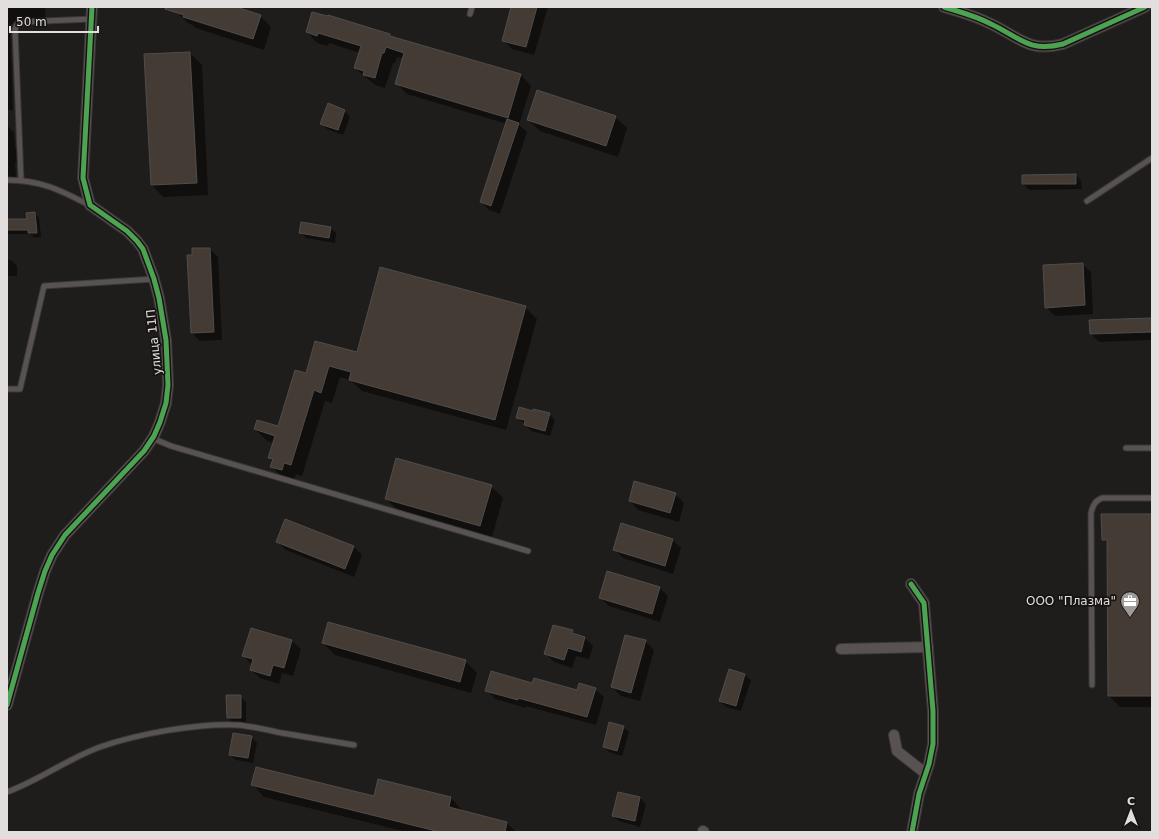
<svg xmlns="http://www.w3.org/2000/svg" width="1159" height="839" viewBox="0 0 1159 839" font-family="'DejaVu Sans',sans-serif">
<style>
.shadow{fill:#0007}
.building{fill:#443b34;stroke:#4f4d4c}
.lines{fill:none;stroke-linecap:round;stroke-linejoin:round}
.lane-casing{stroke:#393837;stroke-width:7}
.street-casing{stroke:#393837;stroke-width:12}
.lane{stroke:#595252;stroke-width:5}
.street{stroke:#595252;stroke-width:10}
.cycleway-casing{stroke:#161311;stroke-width:8}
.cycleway{stroke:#4ca352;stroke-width:5}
.labels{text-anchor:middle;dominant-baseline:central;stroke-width:3.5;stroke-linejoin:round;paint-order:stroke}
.street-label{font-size:12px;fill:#e1dedd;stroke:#161311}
.poi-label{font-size:12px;fill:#e1dedd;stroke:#161311;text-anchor:end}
</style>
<rect width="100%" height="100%" fill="#1f1d1b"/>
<g class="shadow">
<polygon points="7,7 45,7 46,23 10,24 13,110 7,110"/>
<polygon points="178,7 233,7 260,16 271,27 264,50 196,28 192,25 188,23 177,12"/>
<polygon points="512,7 548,7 534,55 512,49 503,40"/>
<polygon points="307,32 390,35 392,37 521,75 531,86 519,125 527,132 500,214 489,210 481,202 507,124 407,94 396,83 403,59 397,57 395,63 393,63 385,88 375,85 355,68 360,53 329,43 328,46 317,43"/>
<polygon points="190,53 202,65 208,195 163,197 152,185 145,55"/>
<polygon points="328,105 345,111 350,117 343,135 327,129 321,123"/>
<polygon points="615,117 627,128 618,157 540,131 528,120"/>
<polygon points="7,125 14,133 15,148 21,154 21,162 15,163 16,178 7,178"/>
<polygon points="1076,175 1081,181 1082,189 1029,190 1023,184"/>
<polygon points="35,213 39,218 41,237 34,238 30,234 7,234 7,220 28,220"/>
<polygon points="1151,214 1152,214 1152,242"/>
<polygon points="331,228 336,233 335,243 306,238 300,232"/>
<polygon points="210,249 218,257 222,340 200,341 192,333 193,256"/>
<polygon points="7,260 11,260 17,266 17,276 7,276"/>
<polygon points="1082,264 1091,272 1093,314 1055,316 1046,307"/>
<polygon points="525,307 537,319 506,430 362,391 350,380 340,377 332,403 325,401 302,476 296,474 294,481 283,478 271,466 273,462 269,457 274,443 267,441 255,429 278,427 307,375 357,354"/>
<polygon points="1152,319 1152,340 1099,342 1091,334"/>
<polygon points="533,412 549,414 555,420 550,436 531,431 525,424 517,417"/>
<polygon points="491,486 503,498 492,537 398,510 386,499"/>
<polygon points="675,494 684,503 679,522 638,510 630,501"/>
<polygon points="1152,515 1152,707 1120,707 1109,696 1108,544 1103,539"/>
<polygon points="672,539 681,548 673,574 623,558 614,549"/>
<polygon points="277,542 353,546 362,555 354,577 286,550"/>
<polygon points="659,587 668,596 660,622 609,606 600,598"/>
<polygon points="251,629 292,641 301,649 293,676 282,673 279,684 260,678 251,670 252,665 244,656"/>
<polygon points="572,631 577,635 585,638 593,646 589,659 576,656 572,668 554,662 546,654"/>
<polygon points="645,641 654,650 640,701 621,696 612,687"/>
<polygon points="323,643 465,661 477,673 471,693 335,655"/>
<polygon points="730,670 745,675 751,680 741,711 726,707 720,701"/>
<polygon points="533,684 578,692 595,689 604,697 596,725 526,706 526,708 495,699 487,690"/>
<polygon points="240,696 246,702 246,723 233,723 228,718"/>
<polygon points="623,727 629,732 622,756 609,752 604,747"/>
<polygon points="251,737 257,743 253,763 236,760 230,755"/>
<polygon points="253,785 375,797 451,798 462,810 462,811 507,823 516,832 407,832 264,797"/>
<polygon points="619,793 640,798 646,804 640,827 619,821 613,816"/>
</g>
<g class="building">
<polygon points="166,7 236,7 261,15 253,39 183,17 184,15 165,9"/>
<polygon points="511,7 537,7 526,47 502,41"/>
<polygon points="312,12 327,16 328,15 390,34 390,36 521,74 508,118 395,84 404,53 386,47 384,53 382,53 375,78 363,75 364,71 354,68 361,46 318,33 317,36 306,32"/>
<polygon points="190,52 197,183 151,185 144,54"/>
<polygon points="537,90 616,116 606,146 527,120"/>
<polygon points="328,103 345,110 338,130 320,124"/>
<polygon points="507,119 519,123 491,206 480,202"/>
<polygon points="1076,174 1076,184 1022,184 1022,175"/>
<polygon points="35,212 37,233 28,233 28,230 7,230 7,219 27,219 26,213"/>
<polygon points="301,222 331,227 329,238 299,233"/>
<polygon points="192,248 210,248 214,332 191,333 187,255 192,255"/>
<polygon points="1083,263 1085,305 1045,308 1043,265"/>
<polygon points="380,267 526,306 495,420 349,380 351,372 329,366 321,393 314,390 291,465 284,463 282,470 270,467 273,459 268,458 275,436 254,429 257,420 278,426 295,370 306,373 315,341 357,352"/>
<polygon points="1152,318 1152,332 1090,334 1089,320"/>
<polygon points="519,407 533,411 533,409 550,413 545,431 524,425 525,420 516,418"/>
<polygon points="396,458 492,485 480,526 385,499"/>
<polygon points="634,481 676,493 670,513 629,501"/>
<polygon points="1101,514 1152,514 1152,696 1108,696 1107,540 1102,540"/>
<polygon points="285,519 354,546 345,569 276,542"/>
<polygon points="621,523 673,539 665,566 613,550"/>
<polygon points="607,571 660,587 652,614 599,598"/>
<polygon points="328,622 466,660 460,682 322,643"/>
<polygon points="553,625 573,630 572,633 585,637 581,652 568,648 564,660 544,654"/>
<polygon points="251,628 292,640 284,668 273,665 270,676 250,670 253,659 242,656"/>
<polygon points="625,635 646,640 631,693 611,687"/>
<polygon points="729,669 745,674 736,706 719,701"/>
<polygon points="491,671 532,683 534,678 577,690 579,683 596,688 587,717 518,698 518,700 485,691"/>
<polygon points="226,695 241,695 241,718 227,718"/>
<polygon points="609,722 624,726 617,751 603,747"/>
<polygon points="233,733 252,736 248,758 229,755"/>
<polygon points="256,767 374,796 378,779 451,797 449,807 507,822 505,832 440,832 251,785"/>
<polygon points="618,792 640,797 635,821 612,816"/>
</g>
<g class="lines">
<g class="lane-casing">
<g id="lane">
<polyline points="470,14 472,7"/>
<path d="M7,180C41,180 60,190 89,205"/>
<polyline points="21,180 15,29 17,24 20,22 92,19"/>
<polyline points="1087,201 1152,158"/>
<polyline points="7,389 20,389 44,286 154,279"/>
<polyline points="152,438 171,446 528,551"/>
<polyline points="1126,448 1152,448"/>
<path d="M1092,685L1091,513C1093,505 1095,501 1102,498H1152"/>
<path d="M7,792C40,780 67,759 100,747C137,734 197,723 237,725C252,726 267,730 282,733C306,737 330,741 354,745"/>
</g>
</g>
<g class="street-casing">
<g id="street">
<path d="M944,7C960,12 976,16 991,24C1019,37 1029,53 1063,44L1145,7"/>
<polyline points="911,584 924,603 933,711 933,744 929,764 919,794 912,832"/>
<polyline points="841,649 928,647"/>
<polyline points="7,705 38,593 45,571 52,555 65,535 144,451 154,436 160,422 166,403 168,385 166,340 159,298 154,279 143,249 137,241 127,231 90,205 83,178 92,7"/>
<polyline points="894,735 897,751 925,773"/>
<polyline points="703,831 704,832"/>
</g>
</g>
<use href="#lane" class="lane"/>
<use href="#street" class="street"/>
<g class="cycleway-casing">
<g id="cycleway">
<path d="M944,7C960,12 976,16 991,24C1019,37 1029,53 1063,44L1145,7"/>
<polyline points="911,584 924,603 933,711 933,744 929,764 919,794 912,832"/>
<polyline points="7,705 38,593 45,571 52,555 65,535 144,451 154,436 160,422 166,403 168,385 166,340 159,298 154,279 143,249 137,241 127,231 90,205 83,178 92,7"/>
</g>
</g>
<use href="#cycleway" class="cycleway"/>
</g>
<defs>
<g id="office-pin" transform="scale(1)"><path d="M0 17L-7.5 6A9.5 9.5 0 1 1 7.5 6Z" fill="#9d9a99" stroke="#161311"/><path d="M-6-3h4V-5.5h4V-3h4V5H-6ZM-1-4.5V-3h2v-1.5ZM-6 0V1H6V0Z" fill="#fff"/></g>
</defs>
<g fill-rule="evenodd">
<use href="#office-pin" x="1130" y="601"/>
</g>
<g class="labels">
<g class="street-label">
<text transform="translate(154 342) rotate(-96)">улица 11П</text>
</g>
<g class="poi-label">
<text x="1116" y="601">ООО "Плазма"</text>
</g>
</g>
<rect width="1159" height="839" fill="none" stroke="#e1dedd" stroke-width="16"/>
<g transform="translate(1131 811)" stroke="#161311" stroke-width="3" paint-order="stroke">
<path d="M0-3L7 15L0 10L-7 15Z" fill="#e1dedd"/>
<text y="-6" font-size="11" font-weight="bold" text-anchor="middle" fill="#e1dedd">С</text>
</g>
<path d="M10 26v6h88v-6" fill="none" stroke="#e1dedd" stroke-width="2"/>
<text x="16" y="26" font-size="12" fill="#e1dedd" stroke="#161311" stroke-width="3" paint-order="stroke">50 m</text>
</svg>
